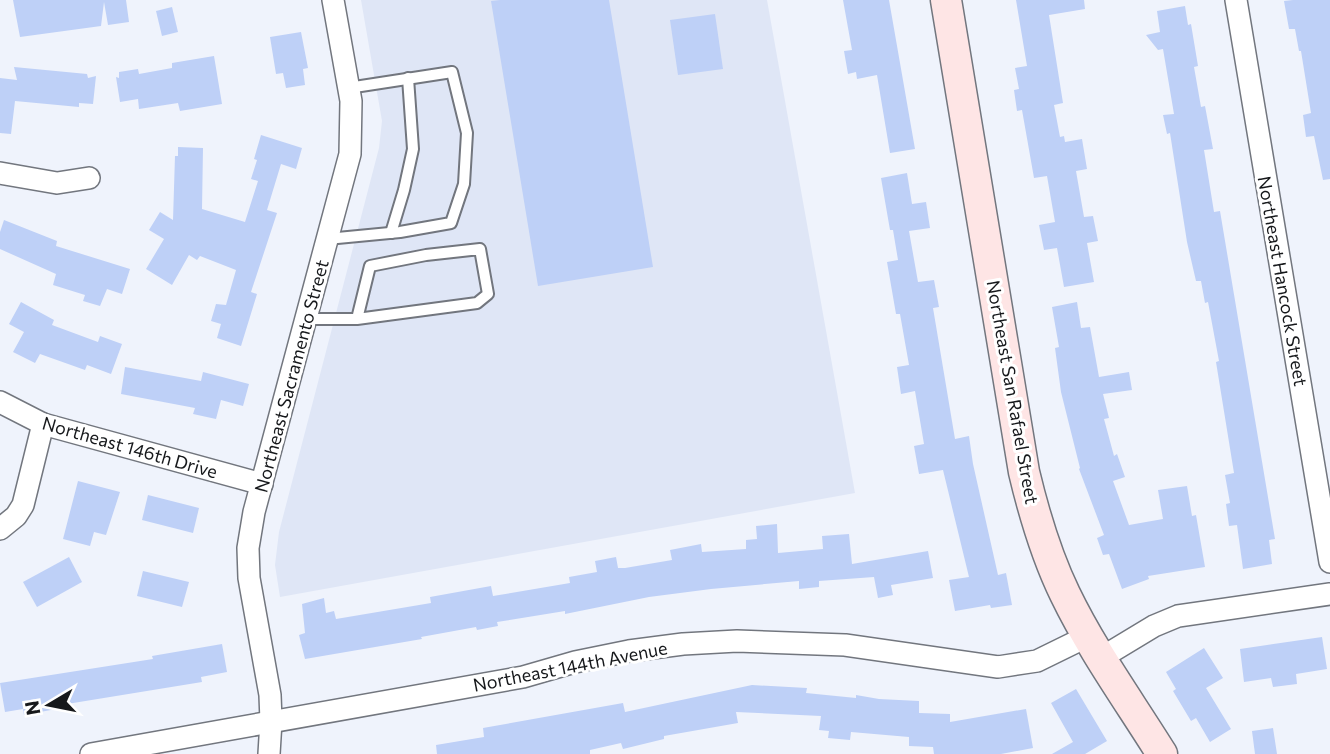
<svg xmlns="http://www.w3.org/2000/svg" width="1330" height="754" viewBox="0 0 1330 754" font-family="Commissioner,sans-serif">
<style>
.built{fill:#dfe6f6}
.building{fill:#bed0f7}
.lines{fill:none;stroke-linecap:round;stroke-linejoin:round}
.lane-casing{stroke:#72767e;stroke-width:14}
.street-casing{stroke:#72767e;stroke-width:24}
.secondary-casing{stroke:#72767e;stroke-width:33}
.lane{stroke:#fff;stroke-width:10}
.street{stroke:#fff;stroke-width:21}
.secondary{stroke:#fee5e5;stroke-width:30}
.labels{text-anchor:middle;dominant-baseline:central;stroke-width:6;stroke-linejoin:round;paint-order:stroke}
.street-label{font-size:18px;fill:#16181b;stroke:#fff}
</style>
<rect width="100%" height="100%" fill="#eff3fc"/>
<polygon class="built" points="361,0 767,0 855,493 280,597 275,565 279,532 379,148 382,121"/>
<g class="building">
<polygon points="13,0 126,0 129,22 108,25 104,2 101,26 20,37"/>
<polygon points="500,0 609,0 653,267 538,286 491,1"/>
<polygon points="843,0 889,0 915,149 890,153 877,75 857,79 856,72 848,74 844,51 852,50"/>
<polygon points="1016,0 1084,0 1085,9 1049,15 1063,103 1054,105 1060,137 1064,136 1065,142 1082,139 1087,169 1076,171 1084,217 1093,216 1098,241 1087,243 1094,282 1064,287 1057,248 1044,250 1039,225 1055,222 1047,176 1034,178 1022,110 1017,111 1014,90 1019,89 1015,68 1027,66"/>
<polygon points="1293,0 1330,0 1330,179 1323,180 1314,136 1306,137 1303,115 1311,113 1301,51 1299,51 1295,29 1289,29 1284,1"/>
<polygon points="1185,6 1188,25 1191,24 1198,66 1194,67 1201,107 1205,106 1213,149 1204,150 1214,212 1220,211 1275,539 1269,540 1272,564 1243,569 1237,525 1229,526 1226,504 1230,503 1225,475 1234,473 1216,362 1219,361 1208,302 1205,303 1201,281 1196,281 1187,242 1170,133 1167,134 1163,115 1174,114 1163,49 1158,50 1146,35 1160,32 1157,11"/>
<polygon points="172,7 178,32 162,36 156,11"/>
<polygon points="715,14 723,69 678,75 670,20"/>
<polygon points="301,32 308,68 303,69 305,85 286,88 283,73 276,74 270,37"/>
<polygon points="214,56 222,104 180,111 178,103 139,109 138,99 120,102 116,77 119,78 119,72 138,69 139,74 172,68 172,63"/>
<polygon points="14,67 87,74 88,78 96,76 93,104 79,103 79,107 15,101 11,134 0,133 0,78 17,80"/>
<polygon points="261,135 302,148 296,169 281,164 267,210 277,213 251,292 257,294 241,346 217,338 221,324 211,321 216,304 226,305 236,270 200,256 197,260 189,255 172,285 146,269 164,239 149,230 160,212 173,220 175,156 178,156 178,147 203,148 202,209 245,222 258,181 251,179 257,160 254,159"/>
<polygon points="907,173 912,204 926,202 930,228 909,231 918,282 934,280 939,307 933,308 955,439 969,436 973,464 998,575 1006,573 1012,605 991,608 990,605 955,611 949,580 969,577 943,470 919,474 914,446 924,444 915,391 901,394 897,367 909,365 900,314 896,314 887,262 898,260 893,230 890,230 881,178"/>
<polygon points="4,220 57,241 56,246 130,269 122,294 107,289 100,306 83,301 85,295 53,285 56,274 0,249 0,232"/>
<polygon points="21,302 54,320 52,325 98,342 100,336 122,344 111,374 87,365 85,370 40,354 35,363 13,352 24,332 9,324"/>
<polygon points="1077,302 1081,328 1090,327 1099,377 1129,372 1132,390 1103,394 1109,418 1104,419 1114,456 1117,454 1125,477 1113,481 1129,525 1163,519 1158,490 1187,486 1192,516 1196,515 1205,567 1148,576 1149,579 1122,589 1109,554 1103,555 1097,538 1104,535 1079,469 1080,468 1061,392 1055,348 1059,347 1052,307"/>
<polygon points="125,367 201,381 203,372 249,384 243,406 221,400 216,419 193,414 195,408 121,394"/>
<polygon points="78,481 120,492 106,535 94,532 90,546 63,539"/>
<polygon points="148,495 199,508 193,533 142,520"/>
<polygon points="777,524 778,553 823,549 822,536 849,534 852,564 928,551 933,578 891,585 893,595 878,598 874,577 819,581 819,587 799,589 799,581 711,589 649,597 565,614 565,611 497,622 498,626 477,630 476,627 421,637 422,639 305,659 299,635 305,633 302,604 324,598 326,613 334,611 336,619 431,603 430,597 491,586 493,596 570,583 569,577 597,572 595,561 616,557 618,568 625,568 672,560 670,550 701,544 702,552 746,549 746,540 757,539 756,526"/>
<polygon points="69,557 82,582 37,607 23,582"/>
<polygon points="143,571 189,582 182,607 137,596"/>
<polygon points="1322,637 1327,669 1296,674 1297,684 1273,687 1271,678 1244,682 1240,649"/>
<polygon points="222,644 227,672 201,677 202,682 67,704 67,707 24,715 23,709 5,712 0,683 153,659 152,656"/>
<polygon points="1204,648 1223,678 1206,688 1231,729 1210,742 1196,718 1191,721 1173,691 1176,689 1166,672"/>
<polygon points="752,685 807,688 806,693 856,698 856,695 879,699 919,701 919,713 950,714 950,722 1026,709 1033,748 1001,754 934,754 933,747 909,746 909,737 851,732 850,740 828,738 829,731 819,730 821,716 736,712 738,723 664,736 664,739 623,749 621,743 590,750 590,754 437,754 436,745 484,737 483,728 623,703 625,712"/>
<polygon points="1076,689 1107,741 1085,754 1052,754 1073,742 1051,703"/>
<polygon points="1273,728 1277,754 1255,754 1252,731"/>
</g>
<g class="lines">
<g class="lane-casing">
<g id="lane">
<polyline points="391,233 404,190 413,149 408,78"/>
<polyline points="327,239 400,232 451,223 464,184 467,133 452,72 348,88"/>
<polyline points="306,319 357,319 477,303 488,294 480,249 426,255 370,266 357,319"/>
</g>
</g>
<g class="street-casing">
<g id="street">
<polyline points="1236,0 1330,562"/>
<polyline points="0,173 57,183 89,178"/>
<polyline points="0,402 43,424 262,484"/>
<polyline points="0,529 16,516 23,505 43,424"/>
<polyline points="1101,658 1154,626 1178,616 1330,594"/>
<polyline points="91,754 523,677 575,662 629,651 683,644 737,641 845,645 998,667 1037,661 1088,636"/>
<polyline points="269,754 271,721 270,695 249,578 248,548 254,512 350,154 351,101 333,0"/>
</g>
</g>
<g class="secondary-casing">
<path id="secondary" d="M946,0L1024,472C1034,514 1046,555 1065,594C1092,650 1129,701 1162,754"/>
</g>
<use href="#lane" class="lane"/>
<use href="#street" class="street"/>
<use href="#secondary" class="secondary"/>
</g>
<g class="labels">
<g class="street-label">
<text transform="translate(1283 281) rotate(80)">Northeast Hancock Street</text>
<text transform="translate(291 376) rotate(-75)">Northeast Sacramento Street</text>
<text transform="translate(1013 392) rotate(80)">Northeast San Rafael Street</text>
<text transform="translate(130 447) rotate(16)">Northeast 146th Drive</text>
<text transform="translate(570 666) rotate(-11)">Northeast 144th Avenue</text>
</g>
</g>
<g transform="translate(49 705) rotate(260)" stroke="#ffffff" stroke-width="5" paint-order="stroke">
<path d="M0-5L12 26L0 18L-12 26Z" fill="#16181b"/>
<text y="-10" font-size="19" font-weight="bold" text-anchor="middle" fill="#16181b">N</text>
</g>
</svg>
